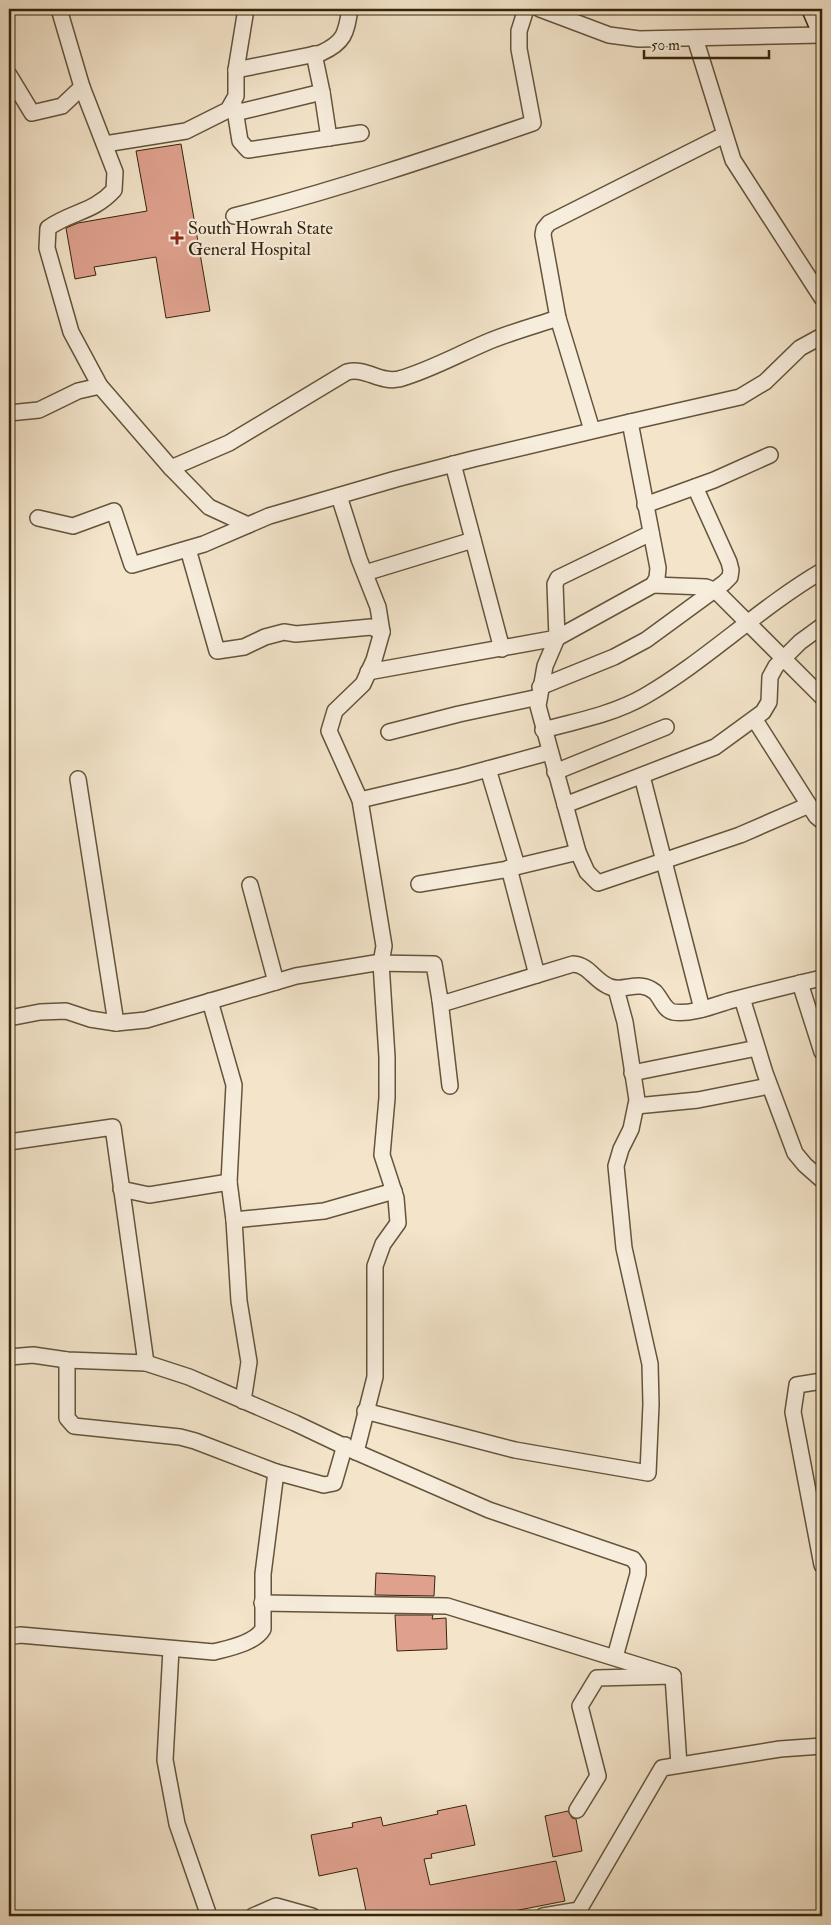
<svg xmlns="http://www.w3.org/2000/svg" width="831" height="1925" viewBox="0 0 831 1925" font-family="'IM FELL Double Pica',serif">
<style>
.building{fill:#dfa18e;stroke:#35240b}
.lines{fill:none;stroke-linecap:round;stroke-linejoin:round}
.street-casing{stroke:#64543b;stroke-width:18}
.secondary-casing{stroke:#35240b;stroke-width:24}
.street{stroke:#f7eddd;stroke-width:15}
.secondary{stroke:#f7eddd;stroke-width:21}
.poi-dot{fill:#8f2418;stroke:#f7eddd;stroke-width:2}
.labels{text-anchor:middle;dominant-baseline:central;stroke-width:4.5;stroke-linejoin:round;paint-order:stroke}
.poi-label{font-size:18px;fill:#35240b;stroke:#f7eddd;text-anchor:start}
</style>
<rect width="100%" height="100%" fill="#f3e4ca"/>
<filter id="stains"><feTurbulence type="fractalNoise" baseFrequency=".004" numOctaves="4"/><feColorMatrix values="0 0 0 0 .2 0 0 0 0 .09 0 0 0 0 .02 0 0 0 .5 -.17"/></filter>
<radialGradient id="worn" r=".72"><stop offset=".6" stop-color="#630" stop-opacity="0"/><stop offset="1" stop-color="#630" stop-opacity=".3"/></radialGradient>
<g class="building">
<polygon points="181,144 210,311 166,318 156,257 94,267 96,275 75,279 66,228 78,223 147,211 136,151"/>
<polygon points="376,1573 435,1576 434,1596 375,1595"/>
<polygon points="395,1615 433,1615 432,1619 446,1618 447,1649 397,1651"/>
<polygon points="466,1805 475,1845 431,1854 432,1858 424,1859 430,1885 556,1861 565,1901 488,1916 406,1916 406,1913 391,1916 367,1916 357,1868 319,1876 311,1835 353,1827 352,1823 381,1817 383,1826 438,1814 437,1811"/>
<polygon points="568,1811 572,1818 576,1819 582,1851 553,1857 545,1816"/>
</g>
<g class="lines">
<g class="street-casing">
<g id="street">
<polyline points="540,9 609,35 639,39 822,35"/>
<polyline points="695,38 733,160 822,298"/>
<polyline points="314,54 322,92 329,138"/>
<path d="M236,70L321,53C345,42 346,33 350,9"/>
<polyline points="9,75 32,113 62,106 82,87 59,9"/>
<path d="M82,87L115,172L114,190C93,213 72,211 48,228L47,248L71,332L100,386L171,468"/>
<polyline points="234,104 240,141 248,150 361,133"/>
<polyline points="235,113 322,92"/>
<polyline points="105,144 186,131 228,110 236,96 236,70 246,9"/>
<path d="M234,216C336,190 434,157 533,123L519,49V31L526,9"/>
<polyline points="9,413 39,410 78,391 100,386"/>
<polyline points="592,430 558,318 543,235 544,229 549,223 724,135"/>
<polyline points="453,464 502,649"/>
<polyline points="645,505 714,480 770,455"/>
<polyline points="38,518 73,526 114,511 132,565 204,544 269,516 396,479 473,459 630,422"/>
<path d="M248,525L209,507L171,468L229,443L347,372C366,367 379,383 399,379C428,371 457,355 485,343C508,333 534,326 558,318"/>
<polyline points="188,549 217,651 244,647 265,637 284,632 296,634 371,627 382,632"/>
<polyline points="365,573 473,540"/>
<polyline points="653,585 706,587 716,591 822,697"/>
<polyline points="368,672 557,638 555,584 558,578 651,533"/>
<polyline points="540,687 614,657 646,640 724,583 730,577 731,570 729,562 695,487"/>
<polyline points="755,720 816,816 822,821"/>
<path d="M543,730C577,721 614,714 645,696C707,660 759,608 822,571"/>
<polyline points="389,732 459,714 539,697"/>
<polyline points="488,769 517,866"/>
<polyline points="555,772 666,727"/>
<polyline points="642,776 702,1009"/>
<polyline points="78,779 116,1023"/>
<polyline points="360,800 462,776 550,752"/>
<polyline points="565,805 715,747 763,712 769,702 770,677 776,666 800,642 822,626"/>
<polyline points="809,805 740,835 598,883 587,872 578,852 538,706 545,666 557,638 653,585 657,578 658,568 630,422 740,397 765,382 800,348 822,336"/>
<polyline points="509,868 537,975"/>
<polyline points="419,884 503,870 578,852"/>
<polyline points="250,885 276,982"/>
<polyline points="800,983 822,1052"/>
<polyline points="742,998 765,1073 795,1153 805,1165 822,1180"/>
<polyline points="440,1000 450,1086"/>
<polyline points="210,1001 234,1085 229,1182"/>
<path d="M9,1018L40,1012L66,1011L90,1019L116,1023L146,1020L296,976L375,963L434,964L440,1000L448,1002L573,964C589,965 594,980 608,986C623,994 638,978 655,992C661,998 664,1010 673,1012C690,1015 713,1006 729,1001C760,993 791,985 822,978"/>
<polyline points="632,1073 757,1048"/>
<polyline points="636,1106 698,1100 769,1086"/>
<polyline points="9,1142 113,1127 146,1363 67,1360 33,1355 9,1357"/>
<polyline points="121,1189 149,1195 229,1182 234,1220"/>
<polyline points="67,1360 67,1418 74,1426 180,1437 195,1441 276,1472"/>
<polyline points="146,1363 189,1377 295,1423 356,1452 375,1377 375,1266 383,1244 398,1223 396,1198 382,1155 387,1098 387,1057 381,963 384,946 360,800 329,731 335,711 363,684 374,660 382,632 378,607 359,559 339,496"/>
<polyline points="822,1381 797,1385 793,1412 822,1565"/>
<polyline points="243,1401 249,1362 239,1301 234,1220 324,1211 394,1191"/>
<polyline points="365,1411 515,1450 648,1473 651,1404 650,1364 624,1248 616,1166 621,1149 631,1129 637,1100 625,1022 616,989"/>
<polyline points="356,1452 489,1510 633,1559 638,1566 638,1574 615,1657"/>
<polyline points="262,1603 447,1606 673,1676"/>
<path d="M9,1637L20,1635L214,1652C229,1648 255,1643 263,1629V1574L276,1472L324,1485L334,1483L345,1445"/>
<polyline points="171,1649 165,1760 177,1824 209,1916"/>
<polyline points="577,1810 598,1776 580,1706 597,1678 673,1676 679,1765"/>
<polyline points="253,1916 276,1906 312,1916"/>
<polyline points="543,1916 579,1910 662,1768 780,1749 822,1746"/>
</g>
</g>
<g class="secondary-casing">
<polyline id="secondary" points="813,9 822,30"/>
</g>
<use href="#street" class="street"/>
<use href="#secondary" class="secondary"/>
</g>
<path class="poi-dot" d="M174.5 230.5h5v5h5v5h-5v5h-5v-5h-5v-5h5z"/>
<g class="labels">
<g class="poi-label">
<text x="188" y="228">South Howrah State<tspan x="188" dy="21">General Hospital</tspan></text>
</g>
</g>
<rect width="831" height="1925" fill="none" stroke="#f3e4ca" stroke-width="30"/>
<rect x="10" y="10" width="811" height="1905" fill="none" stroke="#35240b" stroke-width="2.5"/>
<rect x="15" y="15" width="801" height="1895" fill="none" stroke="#35240b"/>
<path d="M644 50v8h125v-8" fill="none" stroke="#35240b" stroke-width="2.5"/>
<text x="651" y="50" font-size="15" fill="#35240b" stroke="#f7eddd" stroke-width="4" paint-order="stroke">50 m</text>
<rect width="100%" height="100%" filter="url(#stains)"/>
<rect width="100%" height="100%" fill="url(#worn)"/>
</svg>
